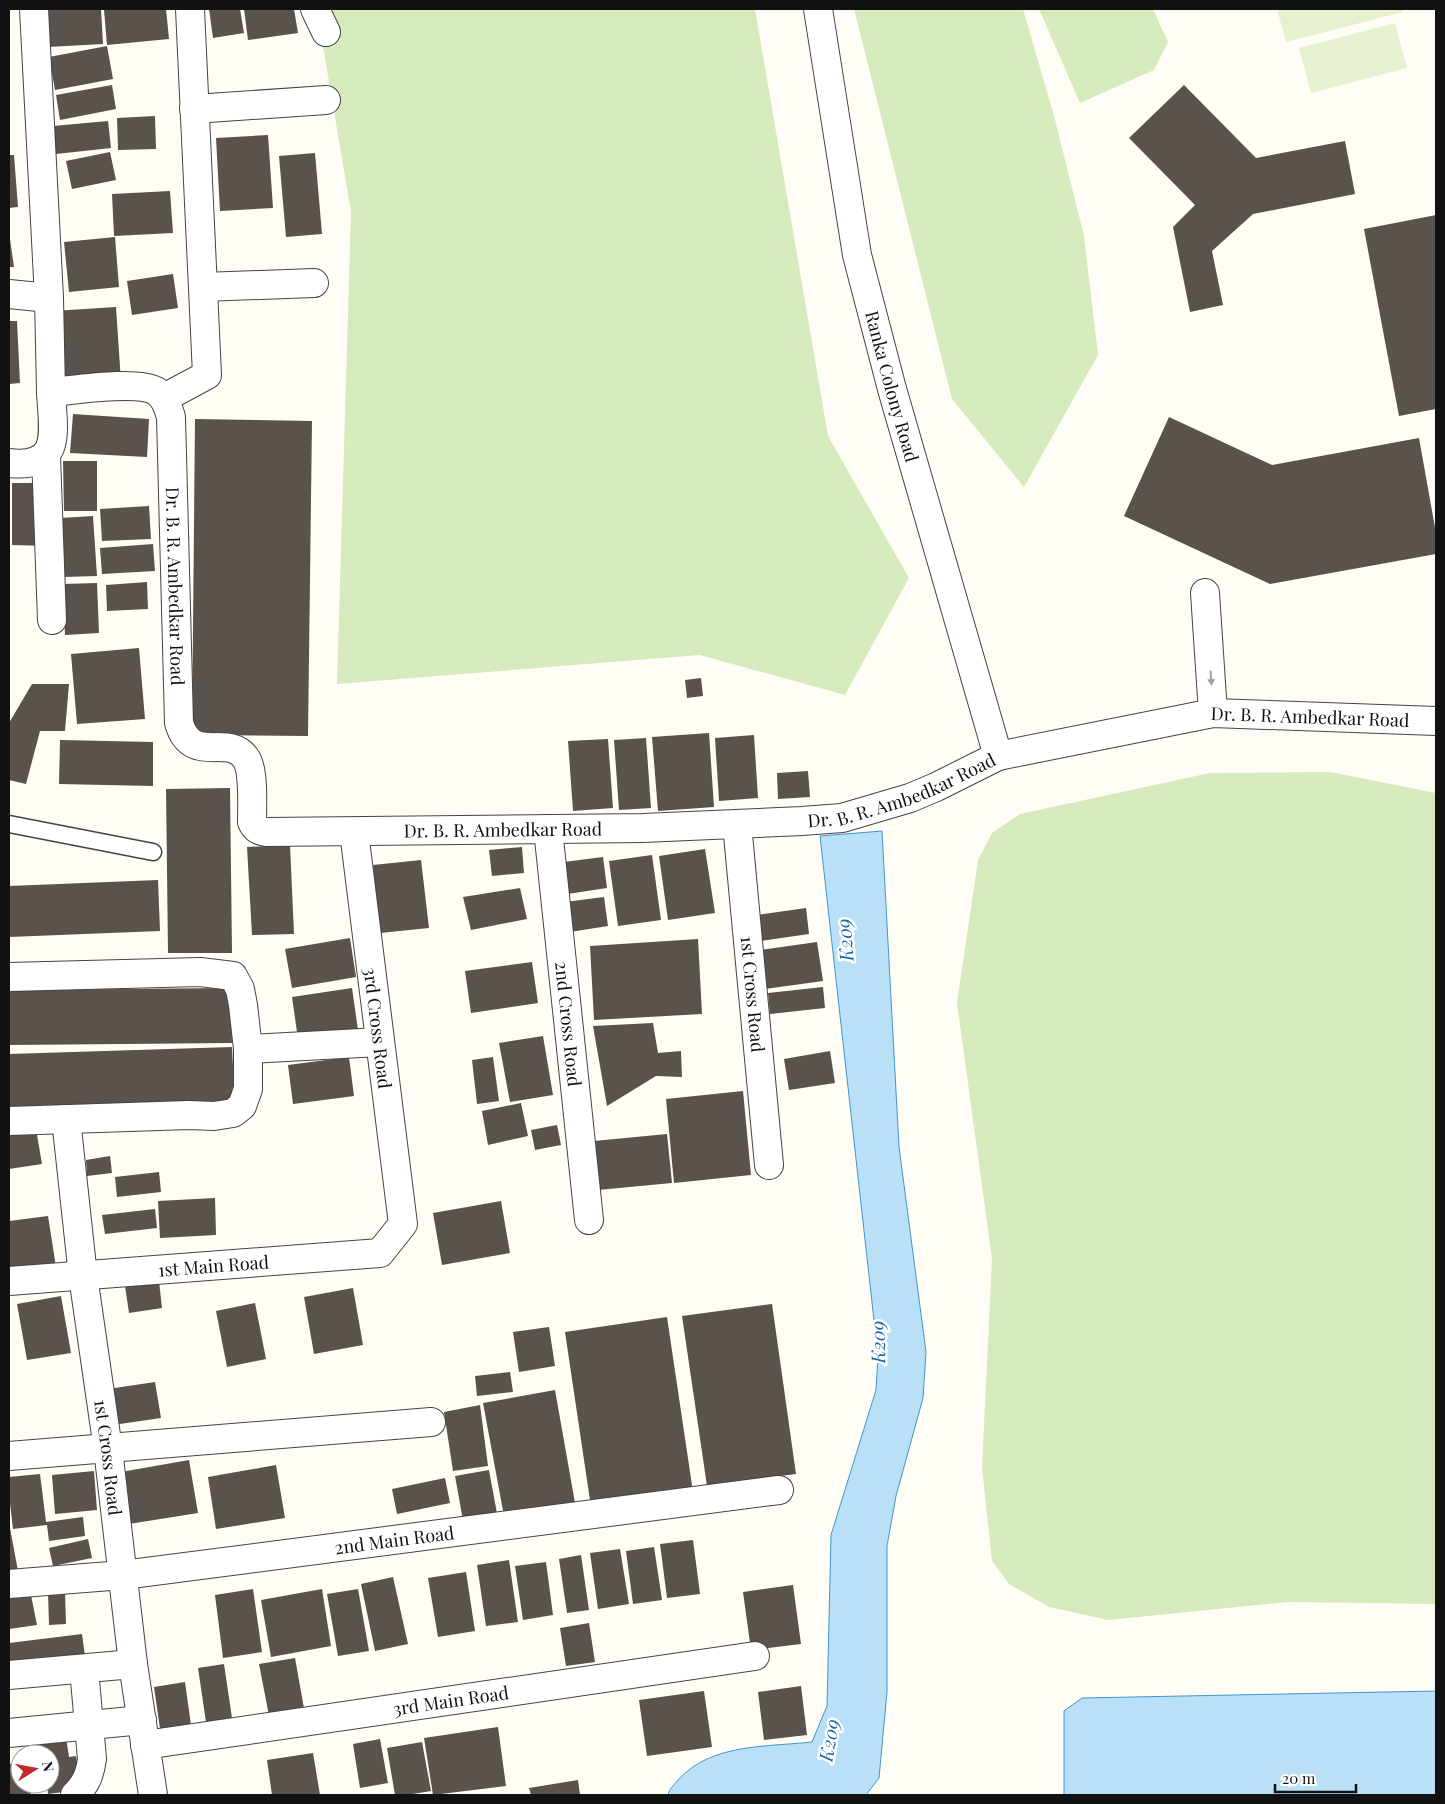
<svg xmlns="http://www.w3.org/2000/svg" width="1445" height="1804" viewBox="0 0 1445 1804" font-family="'Playfair Display',serif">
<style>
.green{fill:#d5ebbd}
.pitch{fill:#e6f2cf}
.water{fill:#b9e0f7;stroke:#3f96cf}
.building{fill:#5a524d}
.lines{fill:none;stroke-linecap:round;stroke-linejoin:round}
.service-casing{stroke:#444;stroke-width:19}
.minor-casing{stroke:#444;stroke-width:30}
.tertiary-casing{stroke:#444;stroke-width:30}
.service{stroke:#fff;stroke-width:16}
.minor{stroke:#fff;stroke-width:28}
.tertiary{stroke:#fff;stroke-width:28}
.oneway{fill:#a0a0a0}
.labels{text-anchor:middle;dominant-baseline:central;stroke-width:5;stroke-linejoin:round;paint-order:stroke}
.street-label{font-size:18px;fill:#111;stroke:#fff}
.water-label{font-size:19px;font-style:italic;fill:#1768a6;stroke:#fff}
</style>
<rect width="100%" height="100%" fill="#fffdf5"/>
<g class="green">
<polygon points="311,9 755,9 828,436 909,578 845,695 700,655 337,684 351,212 324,52"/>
<polygon points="854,9 1023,9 1054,116 1084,236 1098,355 1024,487 952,399"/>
<polygon points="1039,9 1153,9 1168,42 1154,70 1080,103"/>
<polygon points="1330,772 1436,793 1436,1604 1288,1602 1108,1620 1049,1607 1009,1584 992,1561 982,1467 992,1259 957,1003 978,860 992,833 1020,814 1210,773"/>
</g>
<g class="pitch">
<polygon points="1277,9 1402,9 1403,12 1286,42"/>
<polygon points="1395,23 1407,68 1311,93 1299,48"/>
</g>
<g class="water">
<path d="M882,831L899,1147L926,1352L923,1398L896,1496L887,1546V1692L879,1778L866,1795H668C669,1789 674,1785 678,1780C711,1743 768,1747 812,1742L827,1706L831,1535L876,1390L878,1356L820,836Z"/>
<polygon points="1436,1691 1436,1795 1064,1795 1064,1711 1082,1698"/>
</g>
<g class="building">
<polygon points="75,9 101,9 103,44 48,47 45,10"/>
<polygon points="116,9 166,9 169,39 107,45 104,10"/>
<polygon points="209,9 240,9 244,33 213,38"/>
<polygon points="244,9 294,9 298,33 248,40"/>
<polygon points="107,46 113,79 55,90 49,57"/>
<polygon points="112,85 116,109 60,120 56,95"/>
<polygon points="1184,85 1256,158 1345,141 1355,194 1253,214 1212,251 1223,305 1190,312 1173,227 1195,205 1129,138"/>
<polygon points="155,116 156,149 118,150 117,118"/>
<polygon points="108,121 111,148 56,154 53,126"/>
<polygon points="268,135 273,208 220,211 216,138"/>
<polygon points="110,152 116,180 72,189 66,161"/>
<polygon points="315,153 322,234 286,237 279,156"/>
<polygon points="9,155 14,155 18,207 9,208"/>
<polygon points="170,191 173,233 114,236 112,194"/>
<polygon points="1436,215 1436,409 1399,416 1364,229"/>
<polygon points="9,232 14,267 9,267"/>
<polygon points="115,237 119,287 69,292 64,242"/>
<polygon points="173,274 178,308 132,315 127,281"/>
<polygon points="116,307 121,382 58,386 53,311"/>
<polygon points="9,321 17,321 20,383 9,384"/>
<polygon points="73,414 149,419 147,457 70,453"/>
<polygon points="1169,417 1272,465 1419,438 1436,533 1436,554 1270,584 1124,516"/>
<polygon points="195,419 312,421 308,736 192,735"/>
<polygon points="63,461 97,461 97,511 64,511"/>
<polygon points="12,483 46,483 47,546 12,545"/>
<polygon points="149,506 151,539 102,541 100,509"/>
<polygon points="93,516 97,576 64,577 60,518"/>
<polygon points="153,544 155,571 102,574 100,548"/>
<polygon points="147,582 148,609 107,611 106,585"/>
<polygon points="97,583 99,633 65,635 63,584"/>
<polygon points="139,648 145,719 77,724 71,654"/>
<polygon points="701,678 703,696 687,698 685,680"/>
<polygon points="32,684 69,684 65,731 40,731 26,784 9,780 9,723"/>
<polygon points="709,733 714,807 658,811 652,737"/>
<polygon points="754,735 758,798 719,801 715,738"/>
<polygon points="646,738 651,808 619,810 614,740"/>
<polygon points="608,739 613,808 573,811 568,741"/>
<polygon points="60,740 153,742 153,786 59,784"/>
<polygon points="808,771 810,797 778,799 777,773"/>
<polygon points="230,788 232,953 168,953 166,789"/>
<polygon points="290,845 294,934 252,935 247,847"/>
<polygon points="522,847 524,873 492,876 489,850"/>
<polygon points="705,849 715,913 668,920 659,856"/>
<polygon points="652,855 661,920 618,926 609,861"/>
<polygon points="603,857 607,888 561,895 556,863"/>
<polygon points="421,860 429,928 380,933 373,865"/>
<polygon points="158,880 160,931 9,937 9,886"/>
<polygon points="520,888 527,919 471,930 463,897"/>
<polygon points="604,897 608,926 570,932 565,902"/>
<polygon points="806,908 809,934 753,942 749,916"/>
<polygon points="350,938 356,977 292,988 285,949"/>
<polygon points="698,939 702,1014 594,1020 590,946"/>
<polygon points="817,942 823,981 765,989 760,950"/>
<polygon points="532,962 538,1003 471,1013 465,971"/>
<polygon points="823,987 825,1008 770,1014 768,993"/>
<polygon points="231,988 232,1043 9,1045 9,990"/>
<polygon points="352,988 359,1037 299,1046 292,997"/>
<polygon points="653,1023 658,1053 681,1051 682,1077 656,1076 607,1106 593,1026"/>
<polygon points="543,1036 553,1095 510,1102 499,1043"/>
<polygon points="232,1047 235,1104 9,1109 9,1054"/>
<polygon points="830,1051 835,1083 789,1090 784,1059"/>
<polygon points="349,1057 354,1096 293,1104 288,1065"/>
<polygon points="493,1057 499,1101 477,1104 472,1060"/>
<polygon points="743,1091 751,1175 674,1183 666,1099"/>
<polygon points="521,1103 528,1136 488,1145 482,1111"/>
<polygon points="557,1125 561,1145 535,1150 531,1130"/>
<polygon points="36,1129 42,1164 9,1169 9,1134"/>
<polygon points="667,1134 672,1183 598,1190 594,1141"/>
<polygon points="110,1156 112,1173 87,1176 86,1160"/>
<polygon points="159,1172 161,1192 117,1197 115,1177"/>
<polygon points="215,1198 216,1235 160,1238 158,1201"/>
<polygon points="501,1201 510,1253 442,1265 433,1213"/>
<polygon points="155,1209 157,1228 105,1234 102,1215"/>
<polygon points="48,1216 56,1267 9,1273 9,1221"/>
<polygon points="159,1281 162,1308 129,1313 125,1286"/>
<polygon points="353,1288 363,1345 314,1354 304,1297"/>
<polygon points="61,1296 71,1353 27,1360 17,1304"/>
<polygon points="255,1303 266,1359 227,1367 216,1311"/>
<polygon points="772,1304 796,1474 707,1486 682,1316"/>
<polygon points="667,1317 693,1492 591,1507 565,1332"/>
<polygon points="549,1327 555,1366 519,1372 513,1332"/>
<polygon points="510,1372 513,1392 477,1396 475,1376"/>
<polygon points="155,1382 161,1418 113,1425 108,1389"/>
<polygon points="555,1390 575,1503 504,1516 483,1403"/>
<polygon points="480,1405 488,1466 453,1471 444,1412"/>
<polygon points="189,1460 198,1513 129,1524 121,1472"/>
<polygon points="276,1465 285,1518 216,1529 208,1477"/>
<polygon points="489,1470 498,1519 464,1526 455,1476"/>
<polygon points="94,1471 97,1510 55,1514 52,1475"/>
<polygon points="40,1474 46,1522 83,1517 85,1536 49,1541 47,1525 13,1529 9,1495 9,1477"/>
<polygon points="445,1478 450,1503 397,1514 392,1489"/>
<polygon points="9,1528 10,1528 18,1571 9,1573"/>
<polygon points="88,1539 92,1558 53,1566 49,1548"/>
<polygon points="693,1540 700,1594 667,1598 660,1544"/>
<polygon points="654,1547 662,1600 633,1604 626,1551"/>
<polygon points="620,1549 629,1604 598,1609 590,1553"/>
<polygon points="581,1555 589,1610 567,1613 559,1559"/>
<polygon points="509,1560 518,1622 486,1626 477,1565"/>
<polygon points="546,1562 553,1615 523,1620 515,1566"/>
<polygon points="466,1572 475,1631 438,1637 428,1578"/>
<polygon points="393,1577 408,1644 375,1651 361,1584"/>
<polygon points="29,1585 37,1625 9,1629 9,1590"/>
<polygon points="793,1585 801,1644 751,1650 743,1592"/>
<polygon points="253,1589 262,1652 223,1658 215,1595"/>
<polygon points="322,1589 331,1646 271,1657 261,1600"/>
<polygon points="358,1589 369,1651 338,1656 327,1594"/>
<polygon points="65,1591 66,1624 49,1625 48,1592"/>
<polygon points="589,1623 595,1662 566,1666 560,1628"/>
<polygon points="82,1634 85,1656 9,1665 9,1643"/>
<polygon points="295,1658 305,1714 270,1721 259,1664"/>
<polygon points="224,1664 232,1718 206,1722 198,1668"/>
<polygon points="185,1682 191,1725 160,1729 154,1687"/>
<polygon points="801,1686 807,1735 764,1740 758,1692"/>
<polygon points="704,1691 712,1747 647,1756 639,1700"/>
<polygon points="498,1727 506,1786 433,1795 424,1738"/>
<polygon points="66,1737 69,1757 76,1756 80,1780 71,1791 48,1794 47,1784 50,1784 50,1754 28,1754 26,1742"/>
<polygon points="380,1739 388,1783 360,1788 353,1744"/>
<polygon points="422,1742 431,1791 407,1795 395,1795 387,1748"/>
<polygon points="313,1753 320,1795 272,1795 267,1760"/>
<polygon points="20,1762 20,1784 29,1784 31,1795 9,1795 9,1764"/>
<polygon points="578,1780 580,1795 531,1795 529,1788"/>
</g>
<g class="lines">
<g class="service-casing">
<polyline id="service" points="9,824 153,852"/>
</g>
<g class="minor-casing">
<g id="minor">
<polyline points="34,9 49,298 51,392"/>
<polyline points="315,9 326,32"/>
<polyline points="194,109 326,100"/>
<polyline points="203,287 314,283"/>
<polyline points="9,294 49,298"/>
<polyline points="164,398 207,375 190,9"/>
<polyline points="46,456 52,620"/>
<path id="s1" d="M9,463C63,469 53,431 51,392C75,390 137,380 156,391C165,397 168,407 171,417L179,723C192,767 230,731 247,760C254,774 252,805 252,822C255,829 259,831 267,832L643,828L802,821L842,818L910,798L936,787L998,756"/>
<polyline points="1205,593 1213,713"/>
<path id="s2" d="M737,824L769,1165"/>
<path id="s3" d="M548,829L589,1220"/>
<polyline points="9,977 200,972 233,976 240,989 243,1005 248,1049 248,1089 242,1106 233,1113 214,1116 189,1115 9,1121"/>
<polyline points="248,1049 380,1042"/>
<path id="s4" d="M66,1119L83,1276L108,1449L133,1664L153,1795"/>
<path id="s5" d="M9,1281L380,1253L403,1224L354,832"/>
<polyline points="9,1456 431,1422"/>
<path id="s6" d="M9,1584L123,1575L779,1490"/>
<polyline points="9,1675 133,1664"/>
<polyline points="9,1733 142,1720"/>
<path id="s7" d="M145,1745L755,1656"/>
<path d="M75,1795C86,1784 90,1774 92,1759L84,1669"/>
</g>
</g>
<g class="tertiary-casing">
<g id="tertiary">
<path id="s8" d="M818,9L857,255L892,389L998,756L1213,713L1436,721"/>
</g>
</g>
<use href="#service" class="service"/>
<use href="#minor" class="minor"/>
<use href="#tertiary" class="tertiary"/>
</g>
<defs><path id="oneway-solid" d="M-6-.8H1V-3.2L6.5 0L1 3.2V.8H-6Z" transform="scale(1.25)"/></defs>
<use class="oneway" href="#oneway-solid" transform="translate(1211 678) rotate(86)"/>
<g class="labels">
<g class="street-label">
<text stroke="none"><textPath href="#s8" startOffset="385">Ranka Colony Road</textPath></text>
<text stroke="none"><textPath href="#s1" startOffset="409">Dr. B. R. Ambedkar Road</textPath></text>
<text stroke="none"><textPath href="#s8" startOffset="1086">Dr. B. R. Ambedkar Road</textPath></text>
<text stroke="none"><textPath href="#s1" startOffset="1352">Dr. B. R. Ambedkar Road</textPath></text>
<text stroke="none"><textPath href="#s1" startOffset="948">Dr. B. R. Ambedkar Road</textPath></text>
<text stroke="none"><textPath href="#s2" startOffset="171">1st Cross Road</textPath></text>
<text stroke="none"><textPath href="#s3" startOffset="196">2nd Cross Road</textPath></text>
<text transform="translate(378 1028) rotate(83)">3rd Cross Road</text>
<text stroke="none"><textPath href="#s5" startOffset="205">1st Main Road</textPath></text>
<text stroke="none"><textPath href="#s4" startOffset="341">1st Cross Road</textPath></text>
<text stroke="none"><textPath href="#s6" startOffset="388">2nd Main Road</textPath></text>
<text stroke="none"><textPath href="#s7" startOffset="309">3rd Main Road</textPath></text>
</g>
<g class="water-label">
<text transform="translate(844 940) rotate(-95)">K209</text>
<text transform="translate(877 1342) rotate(-91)">K209</text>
<text transform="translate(828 1740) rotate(-80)">K209</text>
</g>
</g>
<rect width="1445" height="1804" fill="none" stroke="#111111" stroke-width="20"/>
<g transform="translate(35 1769) rotate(79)"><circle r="24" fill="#ffffff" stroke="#a0a0a0"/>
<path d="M0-4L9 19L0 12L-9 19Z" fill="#c4262e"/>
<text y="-8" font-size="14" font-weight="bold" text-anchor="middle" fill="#111111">N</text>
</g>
<path d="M1275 1784v8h81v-8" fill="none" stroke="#111111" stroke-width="2.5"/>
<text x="1282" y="1784" font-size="15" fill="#111111" stroke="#ffffff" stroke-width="4" paint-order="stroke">20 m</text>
</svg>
